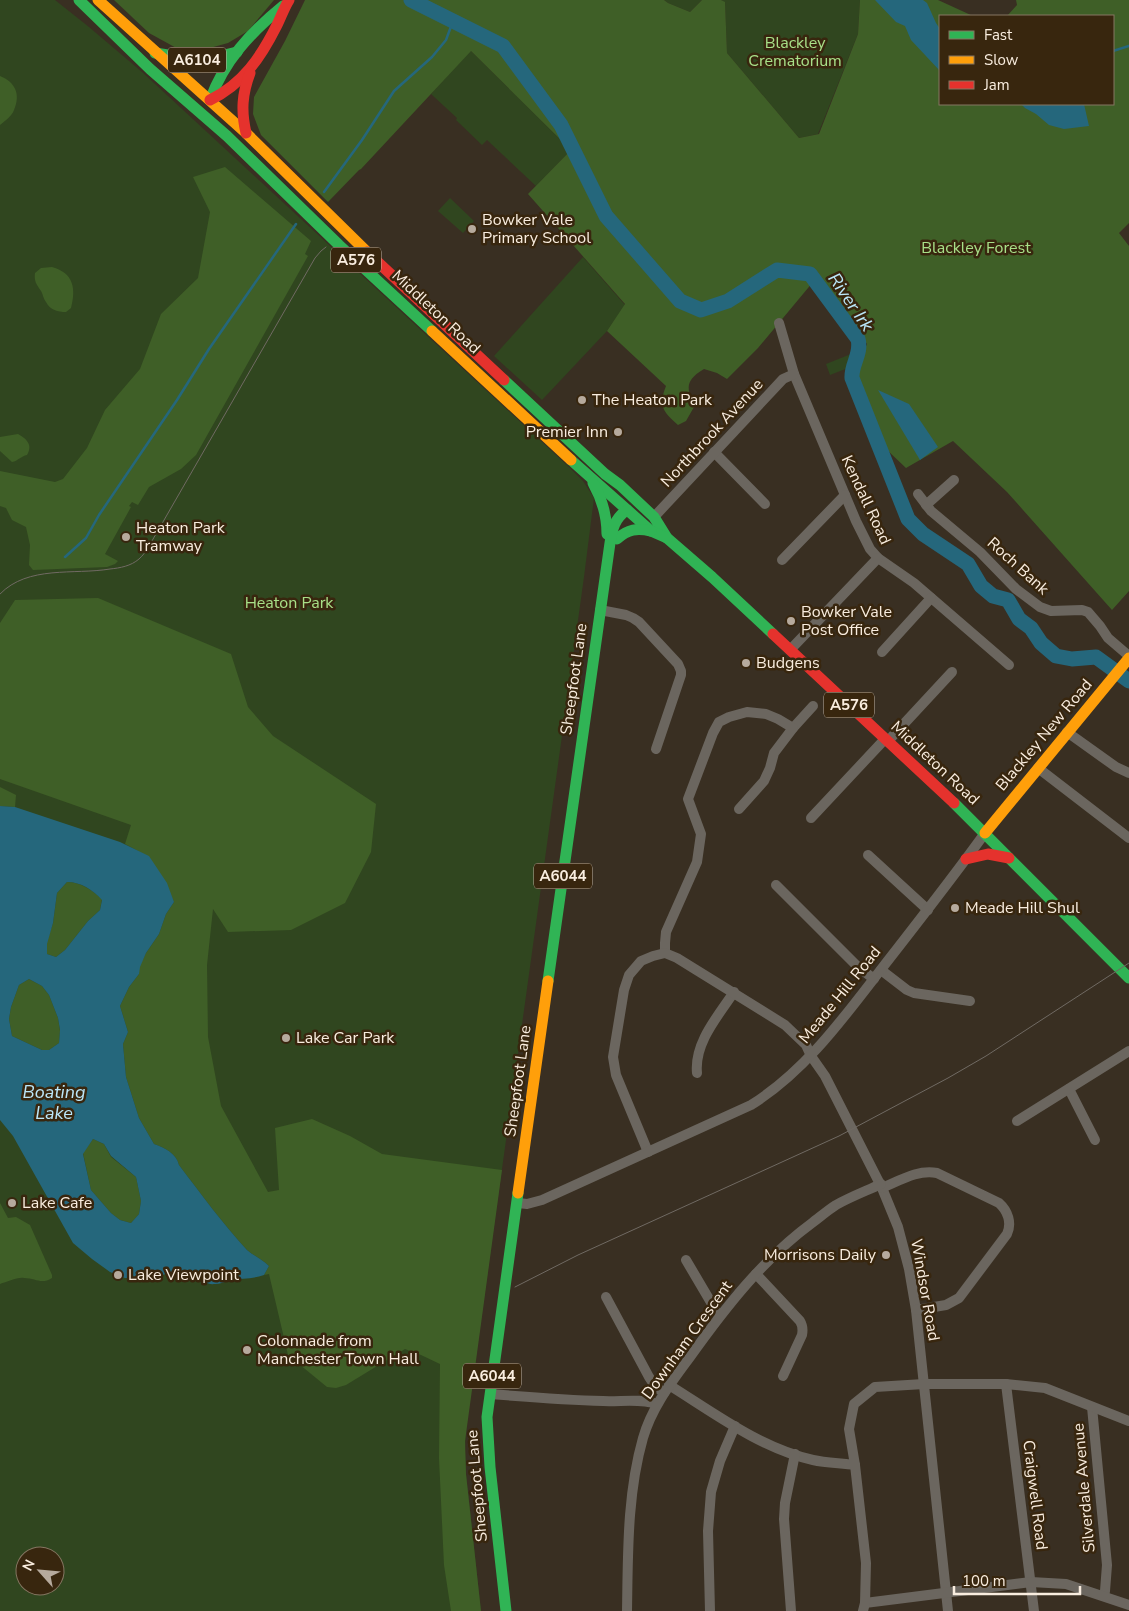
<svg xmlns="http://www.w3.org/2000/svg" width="1129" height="1611" viewBox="0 0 1129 1611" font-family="'Nunito Sans',sans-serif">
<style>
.green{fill:#30461f;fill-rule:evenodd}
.forest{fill:#3f5f27}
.water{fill:#25677c;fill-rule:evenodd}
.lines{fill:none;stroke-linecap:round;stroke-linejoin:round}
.stream{stroke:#25677c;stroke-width:2.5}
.river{stroke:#25677c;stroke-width:15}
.street{stroke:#6b665f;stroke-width:10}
.fast{stroke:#30b455;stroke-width:11}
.slow{stroke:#ff9f0a;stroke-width:11}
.jam{stroke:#e5322d;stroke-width:11}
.tram{stroke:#706a63;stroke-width:1}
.poi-dot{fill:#b6aa9d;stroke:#38260e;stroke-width:2}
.labels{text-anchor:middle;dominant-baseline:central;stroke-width:5;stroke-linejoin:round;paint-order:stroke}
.shield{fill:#38260e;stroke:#bfb1a0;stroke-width:1}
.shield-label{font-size:15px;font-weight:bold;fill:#f9eddf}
.park-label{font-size:16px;fill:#a8e088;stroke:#38260e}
.poi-label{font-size:16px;fill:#f9eddf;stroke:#38260e;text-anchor:start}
.street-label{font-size:16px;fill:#f9eddf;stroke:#38260e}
.water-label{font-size:18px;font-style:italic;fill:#bbe7fa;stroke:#38260e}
</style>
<rect width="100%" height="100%" fill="#392f22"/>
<g class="green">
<path d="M0,0H55L89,27L142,72L208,133L570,468L583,481L594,498L584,577L466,1429L465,1450L466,1474L481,1611H0ZM25,1556H55V1586H25Z"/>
<polygon points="664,0 702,0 690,12 668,3"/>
<polygon points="721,0 860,0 858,34 818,134 799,138 727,53 725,3"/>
<polygon points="470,50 571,150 536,186 487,140 482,145 456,120 457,118 431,94"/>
<polygon points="450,198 474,221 463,233 438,211"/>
<polygon points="583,257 625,305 607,331 542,400 494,356"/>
<polygon points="851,354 848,368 830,375 826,364"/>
</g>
<g class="forest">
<polygon points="114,0 274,0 248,31 228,43 206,49 180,50 149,33"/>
<path d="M305,0H664L668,3L690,12L702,0H721L725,2L727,53L799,138L819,134L858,34L860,0H938L973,16H940V104H1113V16H1007L1017,5L1016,0H1129V223L1119,233L1129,246V591L1112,610L1007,492L953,441L906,468L886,449L856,373L867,344L818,276L758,348L727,379L717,373L704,369C684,381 687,388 694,407L686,421L678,425C663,412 658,406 666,386L607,331L625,304L528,194L571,150L471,51L361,169L359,170L328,202L261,135L253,114L254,97L285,41Z"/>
<path d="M0,76C15,82 21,94 14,110C12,116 5,121 0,125Z"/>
<polygon points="225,167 311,241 305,254 308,256 196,455 181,469 149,487 138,505 132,502 129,506 131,507 105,554 118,561 115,564 107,567 33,570 29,565 30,545 26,527 12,520 6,508 0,506 0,471 55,482 63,479 87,448 105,410 140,369 161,314 198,278 210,212 193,177"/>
<path d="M52,267C74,273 76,289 71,308L66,312C58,312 50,310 46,302C43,298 43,294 41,291C36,284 34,281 35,273L41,268Z"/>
<path d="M18,434C27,439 33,445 27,455C21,456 18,461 12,462L0,451V437Z"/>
<path d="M98,598L231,654L248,707L273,736L376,804L371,852L345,903L291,930L228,932L213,909L207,965L208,1037L221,1106L268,1192L279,1190L275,1128L312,1119L350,1136L382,1154L502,1170L465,1441L466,1474L481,1611H451L444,1565L439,1458L440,1364L421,1355L405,1349L346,1385L336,1388L327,1387L288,1355L269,1274L264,1275L269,1266C262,1259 254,1256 247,1250C223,1224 201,1194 179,1165C176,1153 165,1148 154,1144L139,1118L126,1077L123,1044L128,1032L120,1006L129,987L139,974V967L146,953L159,934L166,914L174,902L149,857L125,844L131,825L0,779V623L15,600Z"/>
<polygon points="0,787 16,795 15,807 0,806"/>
<path d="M67,882C81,882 92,890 102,899L100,910L88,921L65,950L56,957L47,954L46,944L53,923L57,893Z"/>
<polygon points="29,979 42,986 49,995 58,1018 60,1031 59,1043 49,1050 42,1050 12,1036 9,1019 11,1007 19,985"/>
<polygon points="93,1139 104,1144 111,1157 136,1177 141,1201 139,1214 131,1223 120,1220 111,1213 91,1190 83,1153"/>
<path d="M0,1203L8,1218L16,1217L30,1225L52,1275V1278C41,1285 36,1278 24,1278C17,1277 7,1282 0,1284Z"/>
</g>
<g class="water">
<polygon points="875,0 923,0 927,3 936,23 940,29 940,71 911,40 905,26 896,22"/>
<polygon points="1021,104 1084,104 1089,126 1064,129 1049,125 1036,114 1025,108"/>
<polygon points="878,390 909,404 938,447 920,460"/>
<path d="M0,806L15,807L120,842L149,856L167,883L174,902L166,914L159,934L146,953L140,967L139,974L129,987L120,1006L128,1032L123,1044L126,1077L139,1118L154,1144C165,1148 176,1153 179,1165C201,1194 223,1224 247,1250C254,1256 262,1259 269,1266L264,1275C253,1279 242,1278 230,1280C225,1282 220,1284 215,1284C206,1285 202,1280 194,1276C185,1271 165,1270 158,1279L125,1278L110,1272L92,1259L73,1243L13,1136L0,1120ZM67,882C81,882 93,890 102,900L100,910L88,921L65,950L56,957L47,954V944L53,923L57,893ZM29,979L42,986L49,995L58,1018L60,1030L59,1043L49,1050H42L12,1036L9,1019L11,1007L19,985ZM93,1139L104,1144L111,1156L136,1177L141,1201L139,1214L131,1223L120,1220L111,1213L91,1190L83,1154Z"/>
</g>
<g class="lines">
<g class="stream">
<polyline points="1113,51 1129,46"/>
<polyline points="324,192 362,140 394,91 432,57 446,40 453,21"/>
<polyline points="65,557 86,538 99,515 177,400 209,349 296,224"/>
</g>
<path class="river" d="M411,0L503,46L561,125L606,216L680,301L701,310L728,301L777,270L810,274L858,339C862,354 851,364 852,378L908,519L923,534L968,564L981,586L993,596L1008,600L1019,619L1031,628L1041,643L1056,656L1072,659L1096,657L1129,681"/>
<g class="street">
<polyline points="779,323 794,374 856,521 870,549 878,558 914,583 1009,665"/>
<polyline points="714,452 765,504"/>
<polyline points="918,494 931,511 980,552 1016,589 1040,607 1051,611 1082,610 1088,612 1100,626 1108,638 1129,656"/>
<polyline points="926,505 954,480"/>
<polyline points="654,517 783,379 794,374"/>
<polyline points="782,560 845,495"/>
<polyline points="600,610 626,615 633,618 639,622 678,664 681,671 681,675 656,749"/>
<polyline points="790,650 878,558"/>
<polyline points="882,652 931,598"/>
<polyline points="793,728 813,706"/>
<polyline points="1067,732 1116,767 1129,773"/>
<polyline points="888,741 952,672"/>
<polyline points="1038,768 1129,838"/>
<polyline points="811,818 885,739"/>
<polyline points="868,855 928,910"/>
<polyline points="776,885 857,966 874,979"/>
<polyline points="665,953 665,943 666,932 697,862 701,834 688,799 713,733 719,722 729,717 747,712 766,714 778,719 793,728 774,753 770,768 764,781 739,809"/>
<polyline points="881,970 907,990 914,993 970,1001"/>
<path d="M697,1073C694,1043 718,1016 734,992"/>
<polyline points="1069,1089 1095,1140"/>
<polyline points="1017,1121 1129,1051"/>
<polyline points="648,1152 616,1075 613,1057 624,990 629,975 641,961 653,956 665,953 677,958 785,1025 806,1045 811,1056 825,1076 882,1188 898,1227 909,1269 916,1310 948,1611"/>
<path d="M882,1188C899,1181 918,1169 937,1173L999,1203C1008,1211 1012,1223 1007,1234L959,1298L946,1305L916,1310"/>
<path d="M518,1203L527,1204L542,1200L751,1105C804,1072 842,1020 879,972C915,926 951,880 985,833"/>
<polyline points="686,1260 719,1316"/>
<path d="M756,1274L800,1321C803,1326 803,1330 802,1335L783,1376"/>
<polyline points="606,1297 649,1377 655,1386 664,1393"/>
<polyline points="1006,1384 1034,1611"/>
<path d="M669,1385C714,1413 760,1448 813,1460C826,1463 841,1463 855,1465"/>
<path d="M490,1394C527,1397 565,1400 603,1401C620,1402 640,1398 657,1404"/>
<polyline points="1092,1407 1107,1565 1105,1591 1104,1596"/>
<polyline points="865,1603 1031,1582 1066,1584 1129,1605"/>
<path d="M627,1611C628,1554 627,1494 643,1438C652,1407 671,1383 690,1357C725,1308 763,1259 812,1223C820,1217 828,1210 836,1205C850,1197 866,1191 881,1184"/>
<polyline points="710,1611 708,1531 711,1492 720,1461 735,1426"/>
<polyline points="791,1611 784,1519 785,1503 795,1454"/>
<polyline points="863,1611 865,1603 866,1563 855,1465 849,1429 854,1404 875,1387 924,1384 1006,1384 1045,1388 1129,1421"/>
</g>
<g class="fast">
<polyline points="79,0 150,69 227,136 339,245 432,331"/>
<path d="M155,53C183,58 209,60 237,52"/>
<path d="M210,100C224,61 251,32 283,6"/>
<polyline points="504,380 605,474 620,485 654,517 667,538 712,577 773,634"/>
<polyline points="571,460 651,531 667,538"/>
<path d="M593,483C602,499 607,515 607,534"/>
<path d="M617,539C628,529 637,528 651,531"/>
<polyline points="954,803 1129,978"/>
<path d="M548,981L610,543C612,529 615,518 627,510"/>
<polyline points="506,1611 490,1467 487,1417 518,1193"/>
</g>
<g class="slow">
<polyline points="98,0 246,133 367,252"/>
<polyline points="432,331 571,460"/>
<polyline points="985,833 1129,658"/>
<polyline points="518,1193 548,981"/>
</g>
<g class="jam">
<path d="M210,100C243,84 261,57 277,25C281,17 284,8 289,0"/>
<path d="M246,133C241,111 242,94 250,73"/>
<polyline points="367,252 504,380"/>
<polyline points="773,634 954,803"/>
<polyline points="966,859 988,854 1009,858"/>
</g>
<g class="tram">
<path d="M0,594C28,565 74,575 110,569C120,568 131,566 139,559C147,552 151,542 156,534L315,258L321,251L326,247"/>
<polyline points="515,1287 578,1255 839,1136 948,1078 986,1056 1129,963"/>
</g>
</g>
<g class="poi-dot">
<circle cx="472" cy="229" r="5"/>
<circle cx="582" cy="400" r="5"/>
<circle cx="618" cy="432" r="5"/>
<circle cx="126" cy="537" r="5"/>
<circle cx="791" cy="621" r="5"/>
<circle cx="746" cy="663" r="5"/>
<circle cx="955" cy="908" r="5"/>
<circle cx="286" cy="1038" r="5"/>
<circle cx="12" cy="1203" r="5"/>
<circle cx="886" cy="1255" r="5"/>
<circle cx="118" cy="1275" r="5"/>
<circle cx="247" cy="1350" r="5"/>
</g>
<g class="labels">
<g class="shield">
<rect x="168" y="47.5" width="58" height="25" rx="4"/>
<rect x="331" y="247.5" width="50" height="25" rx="4"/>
<rect x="824" y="692.5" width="50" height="25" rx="4"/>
<rect x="534" y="863.5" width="58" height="25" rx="4"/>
<rect x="463" y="1363.5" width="58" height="25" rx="4"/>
</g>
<g class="shield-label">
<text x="197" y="60">A6104</text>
<text x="356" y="260">A576</text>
<text x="849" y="705">A576</text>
<text x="563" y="876">A6044</text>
<text x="492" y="1376">A6044</text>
</g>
<g class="park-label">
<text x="795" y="43">Blackley<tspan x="795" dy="18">Crematorium</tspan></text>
<text x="976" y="248">Blackley Forest</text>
<text x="289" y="603">Heaton Park</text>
</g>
<g class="poi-label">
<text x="482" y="220">Bowker Vale<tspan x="482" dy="18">Primary School</tspan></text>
<text x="592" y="400">The Heaton Park</text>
<text x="608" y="432" text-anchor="end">Premier Inn</text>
<text x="136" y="528">Heaton Park<tspan x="136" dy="18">Tramway</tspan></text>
<text x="801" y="612">Bowker Vale<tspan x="801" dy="18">Post Office</tspan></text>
<text x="756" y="663">Budgens</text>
<text x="965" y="908">Meade Hill Shul</text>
<text x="296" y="1038">Lake Car Park</text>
<text x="22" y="1203">Lake Cafe</text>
<text x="876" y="1255" text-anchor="end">Morrisons Daily</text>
<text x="128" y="1275">Lake Viewpoint</text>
<text x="257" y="1341">Colonnade from<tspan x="257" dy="18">Manchester Town Hall</tspan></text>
</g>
<g class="street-label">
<text transform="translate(436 312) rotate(43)">Middleton Road</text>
<text transform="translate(712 433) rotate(-47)">Northbrook Avenue</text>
<text transform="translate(866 500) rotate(65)">Kendall Road</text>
<text transform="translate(1018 566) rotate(42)">Roch Bank</text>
<text transform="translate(574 679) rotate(-82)">Sheepfoot Lane</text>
<text transform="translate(1044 735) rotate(-50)">Blackley New Road</text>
<text transform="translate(935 763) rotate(43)">Middleton Road</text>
<text transform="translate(840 995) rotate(-51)">Meade Hill Road</text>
<text transform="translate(518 1081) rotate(-82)">Sheepfoot Lane</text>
<text transform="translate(925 1290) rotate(80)">Windsor Road</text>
<text transform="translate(687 1340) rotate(-54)">Downham Crescent</text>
<text transform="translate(477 1486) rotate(-95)">Sheepfoot Lane</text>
<text transform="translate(1084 1488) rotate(-95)">Silverdale Avenue</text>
<text transform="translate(1035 1495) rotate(83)">Craigwell Road</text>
</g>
<g class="water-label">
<text transform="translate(851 302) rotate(56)">River Irk</text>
<text x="54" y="1092">Boating<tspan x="54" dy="21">Lake</tspan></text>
</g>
</g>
<rect x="939" y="15" width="175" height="90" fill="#38260e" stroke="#857662"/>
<rect x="949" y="31" width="25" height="8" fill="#30b455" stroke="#857662"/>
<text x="984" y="40" font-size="15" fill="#f9eddf">Fast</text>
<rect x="949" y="56" width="25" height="8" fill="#ff9f0a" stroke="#857662"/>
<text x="984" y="65" font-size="15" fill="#f9eddf">Slow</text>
<rect x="949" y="81" width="25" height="8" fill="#e5322d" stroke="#857662"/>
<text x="984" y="90" font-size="15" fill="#f9eddf">Jam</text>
<g transform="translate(40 1571) rotate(297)"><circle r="24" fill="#38260e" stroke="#857662"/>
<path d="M0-4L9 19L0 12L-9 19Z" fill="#b6aa9d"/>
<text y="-8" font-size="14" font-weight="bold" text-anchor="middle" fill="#f9eddf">N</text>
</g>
<path d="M954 1586v8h126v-8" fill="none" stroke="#f9eddf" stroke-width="2.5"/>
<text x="962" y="1586" font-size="15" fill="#f9eddf" stroke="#38260e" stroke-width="4" paint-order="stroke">100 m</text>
</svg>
